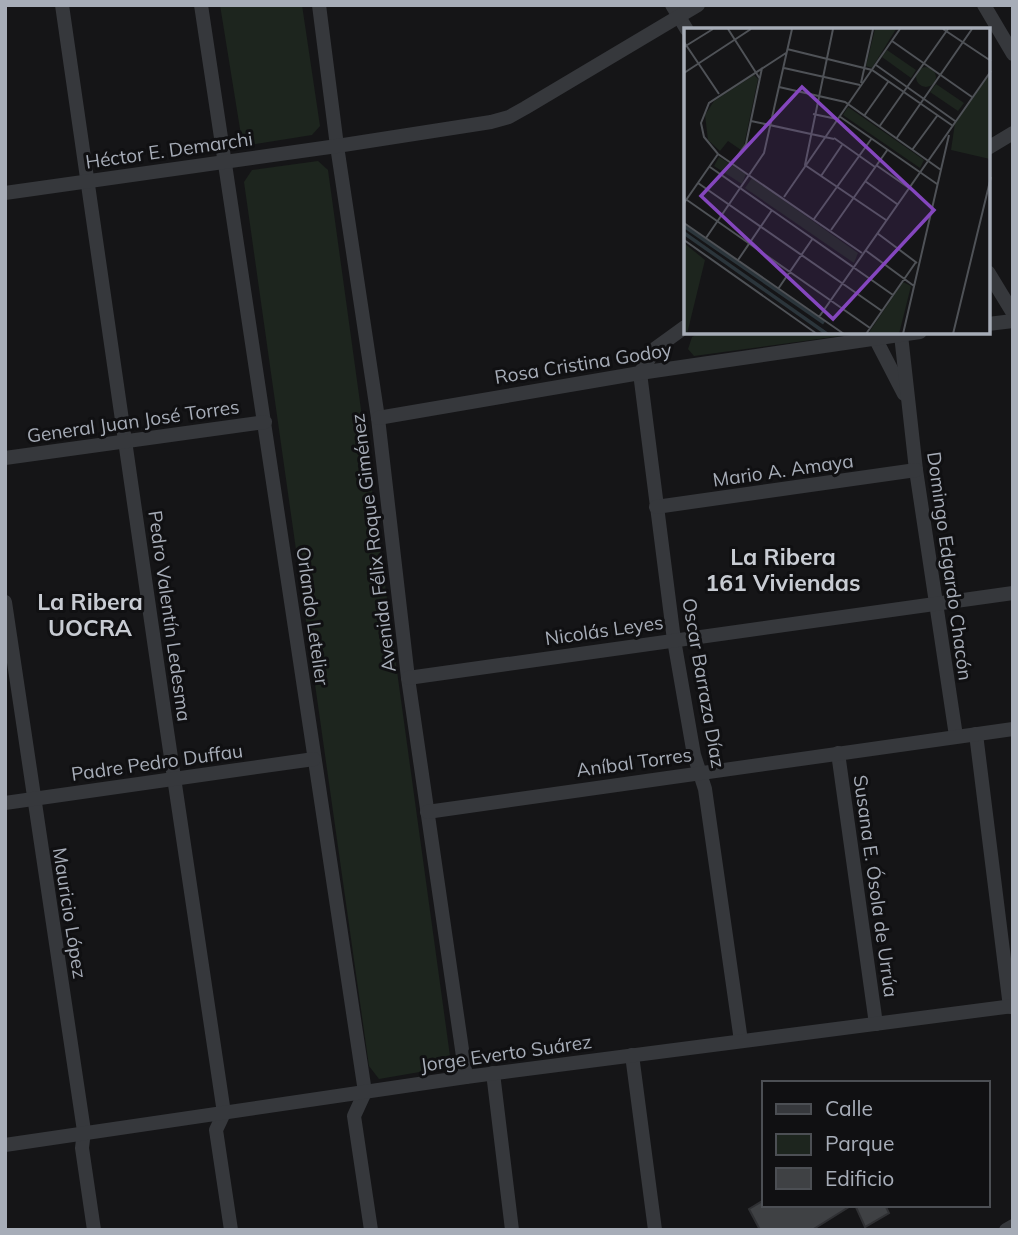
<svg xmlns="http://www.w3.org/2000/svg" width="1018" height="1235" viewBox="0 0 1018 1235" font-family="Mulish,sans-serif">
<style>
.green{fill:#1d251e}
.building{fill:#3f4144;stroke:#2f3033;stroke-width:2}
.lines{fill:none;stroke-linecap:round;stroke-linejoin:round}
.minor{stroke:#36383c;stroke-width:14}
.labels{text-anchor:middle;dominant-baseline:central;stroke-width:6;stroke-linejoin:round;paint-order:stroke}
.street-label{font-size:19px;fill:#a7adb8;stroke:#101012}
.quarter-label{font-size:23px;font-weight:bold;fill:#c8ccd3;stroke:#101012}
.inset-river{fill:none;stroke:#2b353b;stroke-width:3.5}
.inset-road{fill:none;stroke:#4f5257;stroke-width:2}
.view{fill:#8446be;fill-opacity:0.15;stroke:#8446be;stroke-width:3.5}
.inset-edge{fill:none;stroke:#a7adb8;stroke-width:3.5}
</style>
<rect width="100%" height="100%" fill="#151517"/>
<g class="green">
<polygon points="220,5 302,5 320,126 312,135 250,145 245,142 241,135"/>
<polygon points="318,161 328,170 450,1056 443,1068 379,1079 369,1066 244,182 252,170"/>
<polygon points="700,333 700,332 850,333 848,335 694,356 688,349 692,337"/>
</g>
<g class="building">
<polygon points="764,1200 764,1205 852,1205 812,1230 760,1230 749,1209"/>
<polygon points="855,1205 885,1205 889,1213 865,1227"/>
</g>
<g class="lines">
<g class="minor">
<path d="M62,5C115,374 168,744 224,1113L216,1130L231,1230"/>
<polyline points="201,5 365,1092 354,1116 371,1230"/>
<polyline points="319,5 337,146 378,418 408,678 466,1077"/>
<polyline points="672,5 687,30"/>
<polyline points="984,5 1013,54"/>
<polyline points="988,148 1013,133"/>
<polyline points="5,193 337,146 491,122 509,117 525,108 698,5"/>
<polyline points="988,272 1013,313"/>
<polyline points="988,324 1013,321"/>
<polyline points="685,327 656,348 640,373 674,640 694,755 705,789 741,1041"/>
<polyline points="872,332 904,394"/>
<polyline points="901,335 916,470 956,736"/>
<polyline points="378,418 640,373 920,332"/>
<polyline points="5,458 265,422"/>
<polyline points="656,507 916,470"/>
<polyline points="5,602 84,1131 82,1148 94,1230"/>
<polyline points="408,678 1013,593"/>
<polyline points="976,734 1010,1007"/>
<polyline points="838,753 876,1024"/>
<polyline points="5,803 314,759"/>
<polyline points="427,812 1013,729"/>
<polyline points="632,1055 655,1230"/>
<polyline points="493,1073 512,1230"/>
<polyline points="5,1145 466,1077 1013,1006"/>
<polyline points="1006,1230 1013,1226"/>
</g>
</g>
<g class="labels">
<g class="street-label">
<text transform="translate(169 150) rotate(-8)">Héctor E. Demarchi</text>
<text transform="translate(583 363) rotate(-9)">Rosa Cristina Godoy</text>
<text transform="translate(133 421) rotate(-8)">General Juan José Torres</text>
<text transform="translate(783 470) rotate(-8)">Mario A. Amaya</text>
<text transform="translate(373 543) rotate(-97)">Avenida Félix Roque Giménez</text>
<text transform="translate(950 566) rotate(82)">Domingo Edgardo Chacón</text>
<text transform="translate(170 616) rotate(82)">Pedro Valentín Ledesma</text>
<text transform="translate(313 616) rotate(82)">Orlando Letelier</text>
<text transform="translate(604 630) rotate(-8)">Nicolás Leyes</text>
<text transform="translate(704 683) rotate(80)">Oscar Barraza Díaz</text>
<text transform="translate(157 762) rotate(-8)">Padre Pedro Duffau</text>
<text transform="translate(634 762) rotate(-8)">Aníbal Torres</text>
<text transform="translate(876 886) rotate(82)">Susana E. Ósola de Urrúa</text>
<text transform="translate(70 913) rotate(81)">Mauricio López</text>
<text transform="translate(506 1053) rotate(-8)">Jorge Everto Suárez</text>
</g>
<g class="quarter-label">
<text x="783" y="556">La Ribera<tspan x="783" dy="26">161 Viviendas</tspan></text>
<text x="90" y="601">La Ribera<tspan x="90" dy="26">UOCRA</tspan></text>
</g>
</g>
<g transform="translate(684 28)">
<rect width="306" height="306" fill="#151517"/>
<path d="M191,1H212L188,40L182,38ZM203,22L232,42L227,50L198,29ZM232 49a10 10 0 1 1 20 0a10 10 0 1 1-20 0ZM306,45V131L267,122L271,95ZM70,47L74,51L60,117L57,122L44,113L36,123L24,112L21,87L30,73ZM252,56L280,75L274,83L246,64ZM164,79L240,132L236,140L159,87ZM35,129L62,146L58,156L30,138ZM68,150L174,225L170,235L61,160ZM0,215L21,232L3,306H0ZM219,254L227,258L215,306H184Z" fill="#1d251e"/>
<path class="inset-river" d="M0,198L140,295M0,205L143,306"/>
<path class="inset-road" d="M44,1L76,51M149,1L121,137L202,192M259,1L307,33M208,13L288,69M0,14L35,66M0,19L29,1M103,21L188,42L269,98M102,25L25,75L17,95L20,109L34,126L178,225M192,37L271,93M100,40L176,57M0,45L67,1M177,55L189,1M95,59L161,74L257,142M129,86L153,91M155,88L253,156M180,88L204,54M67,93L150,111M195,99L264,1M150,110L191,139M212,111L288,1M228,122L253,88M49,134L62,116L78,40M192,137L225,160M26,139L209,267M137,148L158,117M181,153L213,176M14,155L198,283M100,169L216,1M3,172L186,300M0,175L34,126M130,191L188,110M0,195L160,306M147,202L204,121M193,205L233,235M22,210L80,125L108,1M0,212L133,306M181,222L230,258M54,232L88,182M94,261L129,210M135,289L307,43M182,306L232,234M219,306L265,107M269,306L307,149"/>
<path class="view" d="M118,59L250,182L149,291L17,168Z"/>
<rect width="306" height="306" class="inset-edge"/>
</g>
<rect width="1018" height="1235" fill="none" stroke="#a7adb8" stroke-width="14"/>
<rect x="762" y="1081" width="228" height="126" fill="#101012" stroke="#4c4f54" stroke-width="2"/>
<rect x="776" y="1104" width="35" height="10" fill="#36383c" stroke="#4c4f54" stroke-width="2"/>
<text x="825" y="1116" font-size="21" fill="#a7adb8">Calle</text>
<rect x="776" y="1134" width="35" height="21" fill="#1d251e" stroke="#4c4f54" stroke-width="2"/>
<text x="825" y="1151" font-size="21" fill="#a7adb8">Parque</text>
<rect x="776" y="1168" width="35" height="21" fill="#3f4144" stroke="#4c4f54" stroke-width="2"/>
<text x="825" y="1186" font-size="21" fill="#a7adb8">Edificio</text>
</svg>
